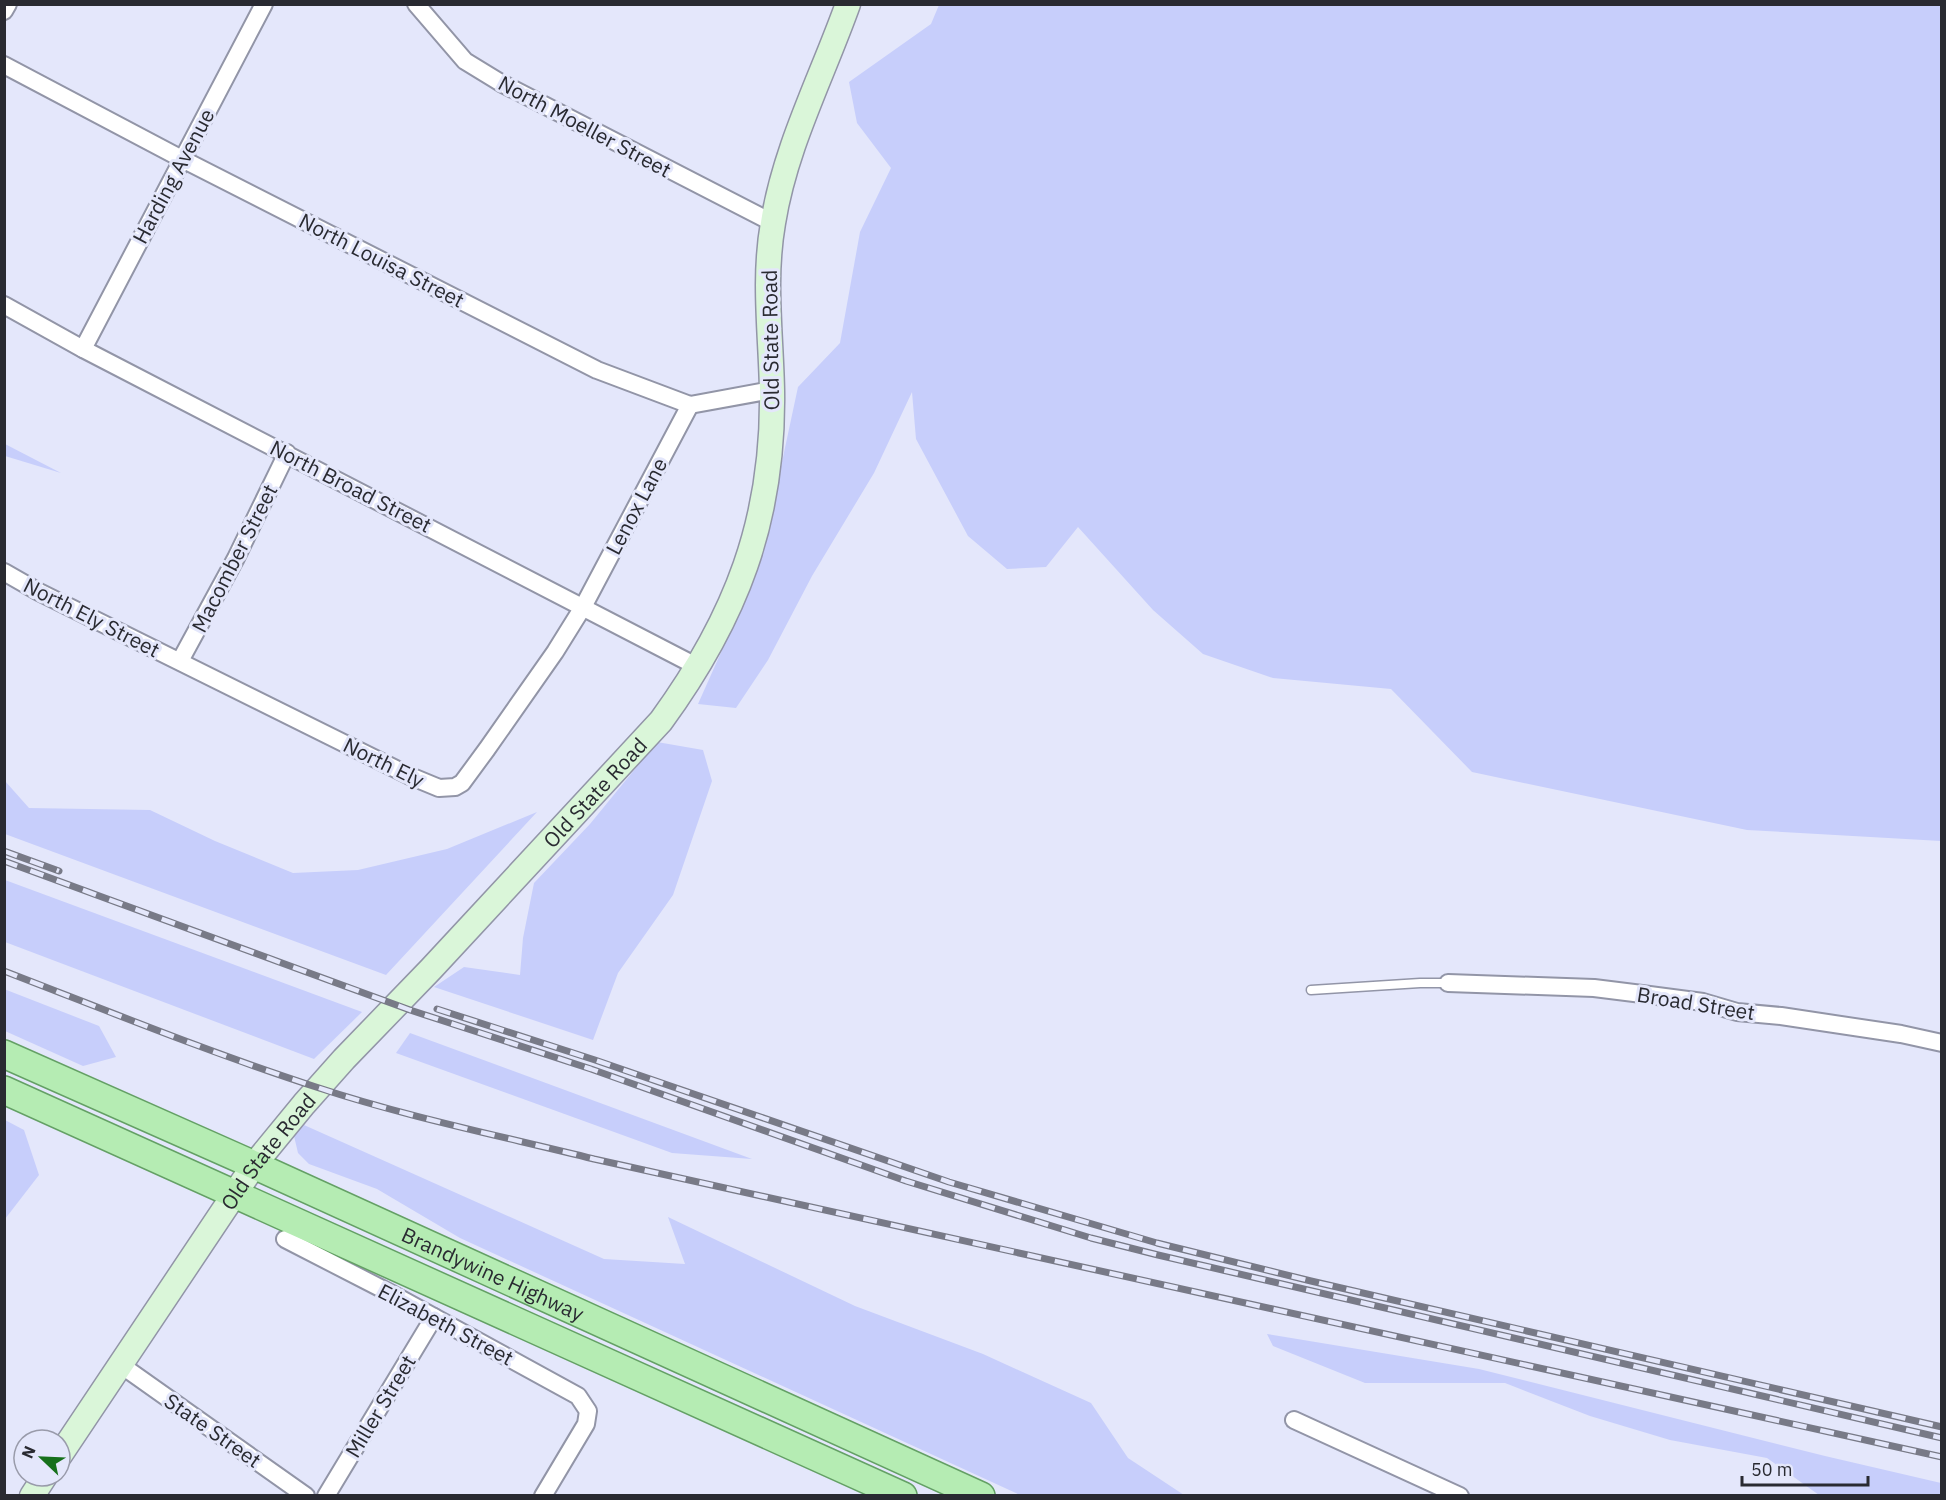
<svg xmlns="http://www.w3.org/2000/svg" width="1946" height="1500" viewBox="0 0 1946 1500" font-family="'IBM Plex Sans',sans-serif">
<style>
.green{fill:#c7cefb}
.lines{fill:none;stroke-linecap:round;stroke-linejoin:round}
.lane-casing{stroke:#9295a7;stroke-width:11}
.street-casing{stroke:#9295a7;stroke-width:20}
.secondary-casing{stroke:#9295a7;stroke-width:27}
.primary-casing{stroke:#64a065;stroke-width:30}
.lane{stroke:#fff;stroke-width:8}
.street{stroke:#fff;stroke-width:16}
.secondary{stroke:#daf6d9;stroke-width:24}
.primary{stroke:#b5ecb3;stroke-width:27}
.rail-casing{stroke:#787a87;stroke-width:7}
.rail{stroke:#e4e7fb;stroke-width:4.5;stroke-dasharray:14;stroke-linecap:butt}
.labels{text-anchor:middle;dominant-baseline:central;stroke-width:6;stroke-linejoin:round;paint-order:stroke}
.street-label{font-size:21px;fill:#292a31;stroke:#e4e7fb}
</style>
<rect width="100%" height="100%" fill="#e4e7fb"/>
<g class="green">
<polygon points="939,5 1941,5 1941,841 1747,830 1472,772 1391,689 1273,678 1203,654 1153,610 1078,527 1046,567 1007,569 968,536 916,439 912,392 874,473 812,576 768,660 736,708 698,704 739,612 770,518 798,387 840,343 860,232 891,168 857,123 849,82 931,24"/>
<polygon points="5,444 61,473 5,456"/>
<polygon points="657,742 703,750 712,781 673,895 618,973 593,1040 434,987 464,967 520,975 523,938 534,883 590,824"/>
<polygon points="5,781 29,808 150,810 215,841 293,873 358,870 447,849 537,812 386,975 5,834"/>
<polygon points="5,880 362,1012 314,1059 5,942"/>
<polygon points="4,989 99,1026 116,1057 83,1066 5,1031"/>
<polygon points="410,1033 752,1159 672,1153 396,1053"/>
<polygon points="5,1120 24,1130 39,1175 5,1219"/>
<polygon points="304,1125 604,1259 685,1264 668,1217 855,1306 983,1354 1091,1403 1128,1458 1184,1495 1020,1495 460,1238 377,1189 309,1164 298,1153 294,1136"/>
<polygon points="1267,1334 1479,1369 1825,1456 1941,1483 1941,1495 1819,1495 1767,1458 1670,1440 1590,1416 1505,1383 1365,1383 1273,1346"/>
</g>
<g class="lines">
<g class="lane-casing">
<polyline id="lane" points="1311,990 1420,983 1448,983"/>
</g>
<g class="street-casing">
<g id="street">
<polyline points="416,4 465,61 501,83 773,223"/>
<polyline points="4,11 8,4"/>
<polyline points="4,65 182,159 597,370 690,405 772,390"/>
<polyline points="4,305 83,349 698,667"/>
<polyline points="83,349 264,4"/>
<polyline points="4,572 39,592 410,776 439,788 455,787 462,783 487,749 555,652 583,607 690,405"/>
<polyline points="180,661 236,558 287,453"/>
<polyline points="1448,983 1594,988 1642,994 1703,1002 1737,1012 1781,1016 1901,1034 1942,1043"/>
<polyline points="285,1239 392,1294 578,1396 588,1411 586,1424 543,1496"/>
<polyline points="121,1365 306,1496"/>
<polyline points="1294,1420 1460,1496"/>
<polyline points="326,1496 434,1317"/>
</g>
</g>
<g class="secondary-casing">
<g id="secondary">
<path id="s1" d="M60,1455L254,1165L304,1104L344,1059L431,969L661,721C736,618 774,520 772,391C771,335 763,280 773,223C785,147 822,77 848,4"/>
<polyline points="32,1496 45,1476"/>
</g>
</g>
<g class="primary-casing">
<g id="primary">
<path id="s2" d="M4,1054L254,1165L981,1496"/>
<polyline points="4,1090 903,1496"/>
</g>
</g>
<use href="#lane" class="lane"/>
<use href="#street" class="street"/>
<use href="#secondary" class="secondary"/>
<use href="#primary" class="primary"/>
<g class="rail-casing">
<g id="rail">
<polyline points="4,851 59,871"/>
<polyline points="4,861 410,1010 591,1069 906,1181 1091,1238 1158,1255 1942,1438"/>
<path d="M4,971C108,1011 211,1053 316,1087C407,1117 501,1136 594,1159L1942,1457"/>
<polyline points="437,1009 595,1060 949,1182 1157,1243 1311,1281 1942,1427"/>
</g>
</g>
<use href="#rail" class="rail"/>
</g>
<g class="labels">
<g class="street-label">
<text transform="translate(585 126) rotate(28)">North Moeller Street</text>
<text transform="translate(173 176) rotate(-62)">Harding Avenue</text>
<text transform="translate(382 260) rotate(27)">North Louisa Street</text>
<text transform="translate(770 340) rotate(-91)">Old State Road</text>
<text transform="translate(351 486) rotate(27)">North Broad Street</text>
<text transform="translate(636 506) rotate(-62)">Lenox Lane</text>
<text transform="translate(234 558) rotate(-63)">Macomber Street</text>
<text transform="translate(92 617) rotate(27)">North Ely Street</text>
<text transform="translate(384 762) rotate(26)">North Ely</text>
<text stroke="none"><textPath href="#s1" startOffset="854">Old State Road</textPath></text>
<text transform="translate(1696 1003) rotate(9)">Broad Street</text>
<text stroke="none"><textPath href="#s1" startOffset="368">Old State Road</textPath></text>
<text stroke="none"><textPath href="#s2" startOffset="536">Brandywine Highway</textPath></text>
<text transform="translate(446 1324) rotate(28)">Elizabeth Street</text>
<text transform="translate(380 1406) rotate(-59)">Miller Street</text>
<text transform="translate(213 1430) rotate(35)">State Street</text>
</g>
</g>
<rect width="1946" height="1500" fill="none" stroke="#292a31" stroke-width="12"/>
<g transform="translate(42 1458) rotate(293)"><circle r="28" fill="#e4e7fb" stroke="#999baa" stroke-width="1.5"/>
<path d="M0-4.5L10 22L0 15L-10 22Z" fill="#16701b"/>
<text y="-9" font-size="16" font-weight="bold" text-anchor="middle" fill="#292a31">N</text>
</g>
<path d="M1742 1476v9h126v-9" fill="none" stroke="#292a31" stroke-width="3"/>
<text x="1751" y="1476" font-size="18" fill="#292a31" stroke="#e4e7fb" stroke-width="4.5" paint-order="stroke">50 m</text>
</svg>
